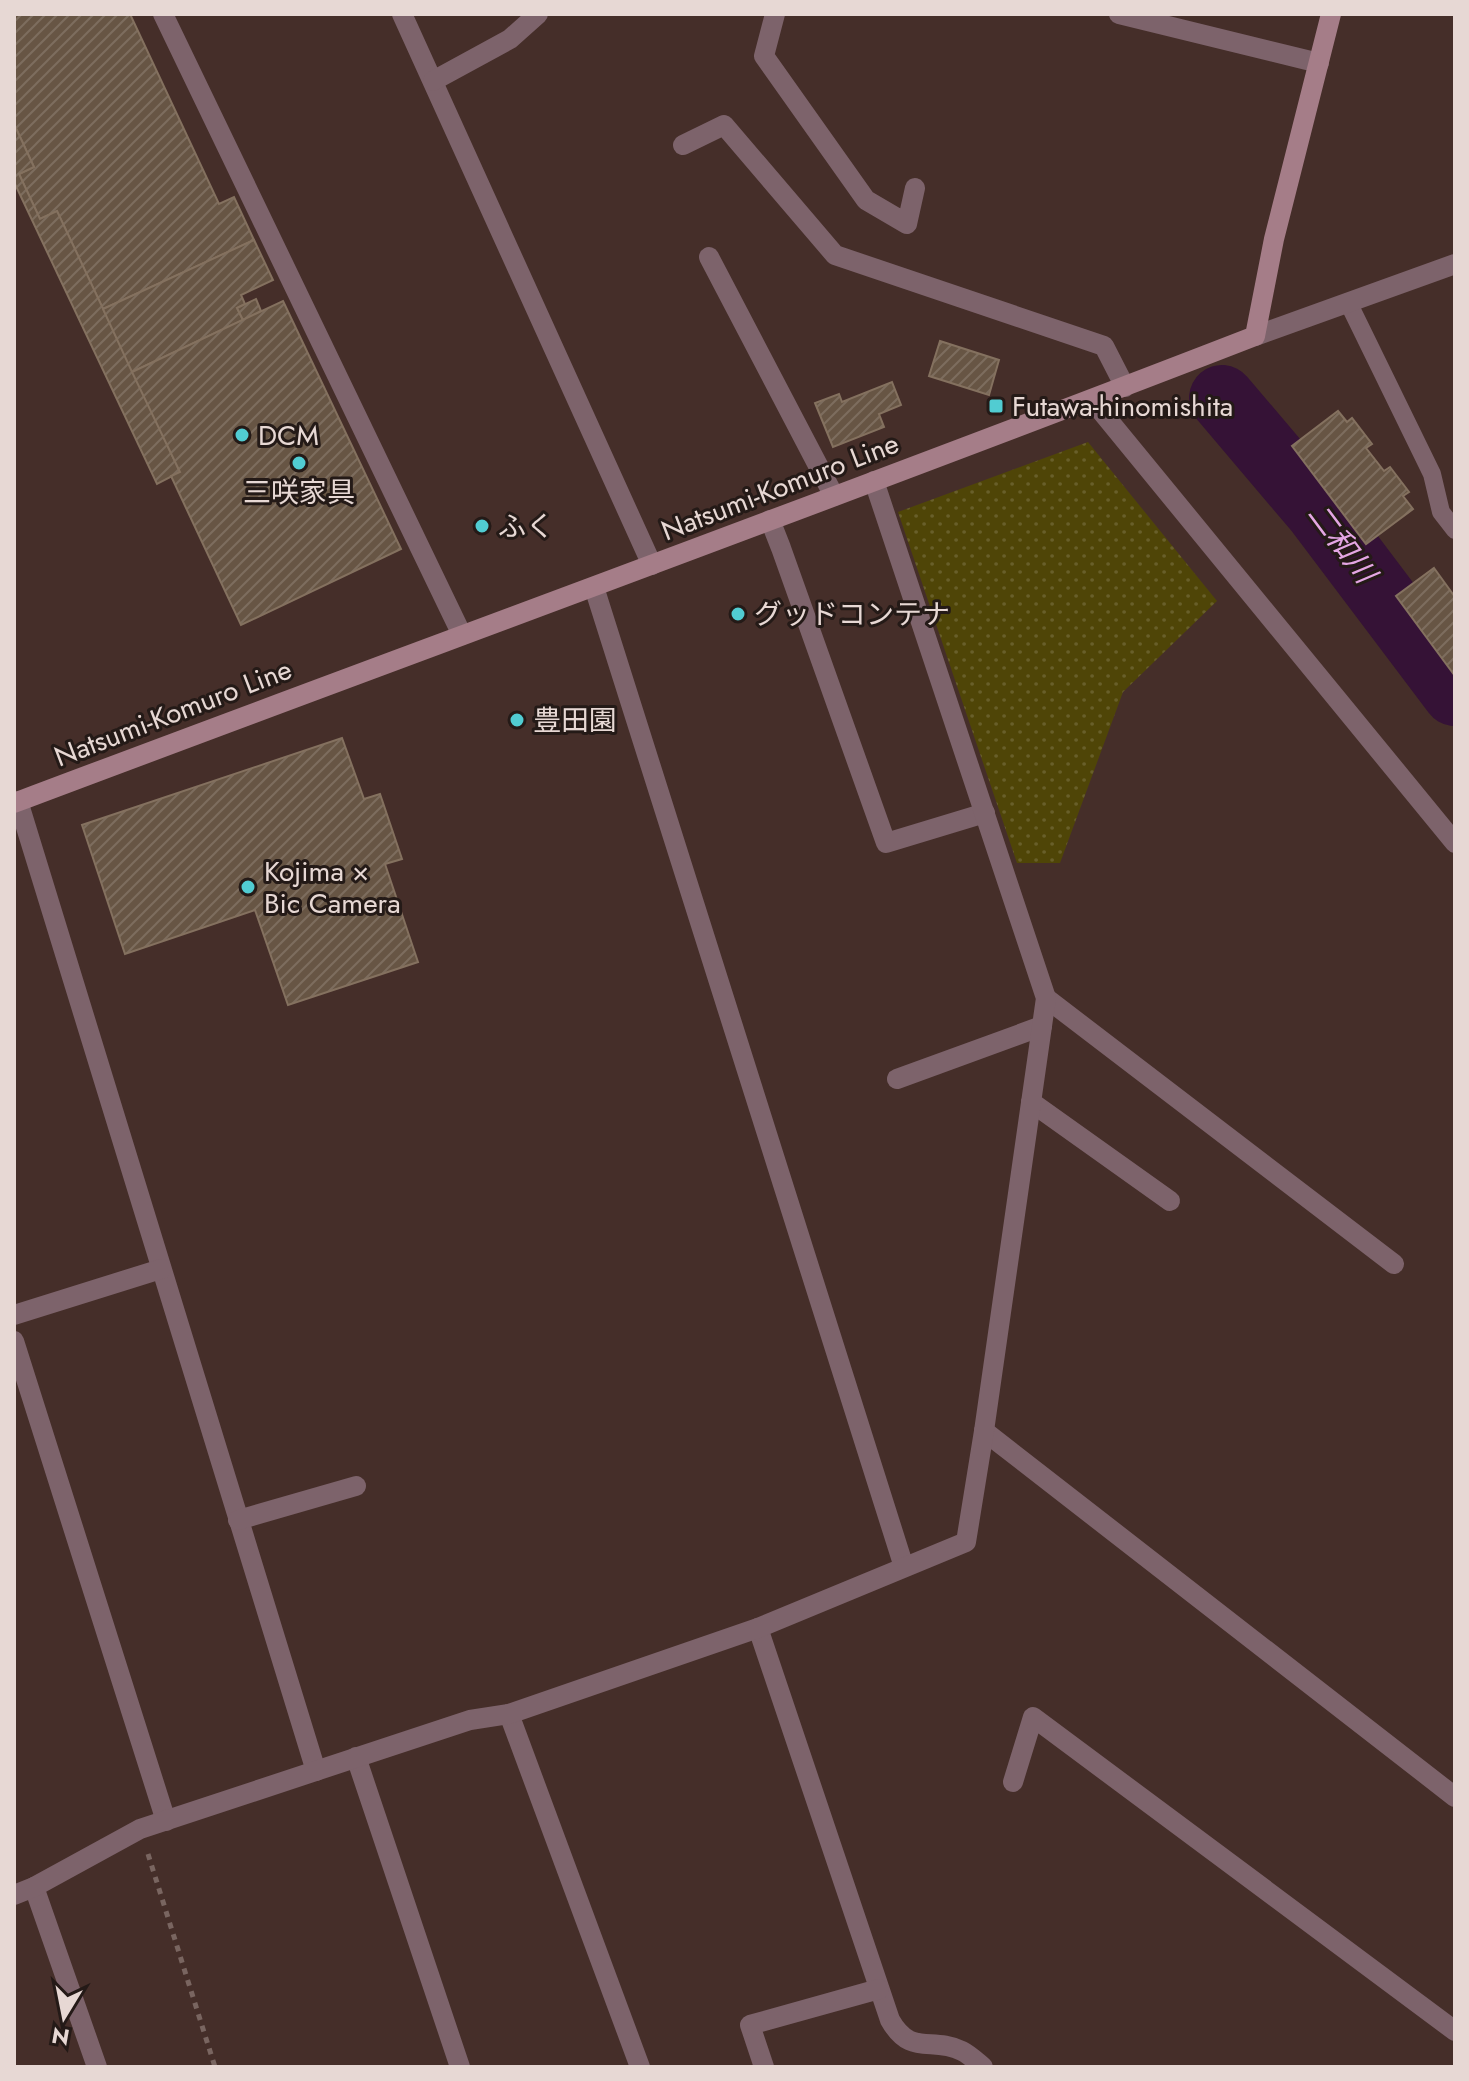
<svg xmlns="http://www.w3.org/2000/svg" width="1469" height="2081" viewBox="0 0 1469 2081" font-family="Jost,'Noto Sans JP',sans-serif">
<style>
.grass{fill:url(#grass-dots)}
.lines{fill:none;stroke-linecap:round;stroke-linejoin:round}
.river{stroke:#351236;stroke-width:66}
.building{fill:url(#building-hatch);stroke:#84715f;stroke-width:2}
.path{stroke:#796560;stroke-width:5;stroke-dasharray:6 6;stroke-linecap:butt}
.service{stroke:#7d636b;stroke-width:18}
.minor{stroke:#7d636b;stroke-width:20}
.tertiary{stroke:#7d636b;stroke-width:20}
.secondary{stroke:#a57d88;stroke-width:20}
.poi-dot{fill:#51ccd2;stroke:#241a17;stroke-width:3}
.labels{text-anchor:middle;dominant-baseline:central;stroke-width:6;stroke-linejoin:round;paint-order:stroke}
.poi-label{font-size:28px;fill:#e7d8d4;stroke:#241a17;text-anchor:start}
.street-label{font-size:28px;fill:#e7d8d4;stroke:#241a17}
.water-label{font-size:30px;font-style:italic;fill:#e4a6e4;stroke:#241a17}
</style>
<defs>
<pattern id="grass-dots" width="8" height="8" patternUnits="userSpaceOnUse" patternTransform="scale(2)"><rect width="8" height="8" fill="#4f4507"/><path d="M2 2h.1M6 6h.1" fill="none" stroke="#685f2a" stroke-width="1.8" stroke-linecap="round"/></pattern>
<pattern id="building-hatch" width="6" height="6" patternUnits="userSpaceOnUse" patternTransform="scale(2)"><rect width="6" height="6" fill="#675544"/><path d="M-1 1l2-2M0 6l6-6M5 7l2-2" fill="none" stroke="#7d6d5e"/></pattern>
</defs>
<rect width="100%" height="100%" fill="#452e29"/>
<polygon class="grass" points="1088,442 1217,601 1123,692 1060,863 1017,863 898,512"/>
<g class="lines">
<polyline class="river" points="1222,398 1317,510 1455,693"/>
</g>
<g class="building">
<polygon points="14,14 130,14 219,204 234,197 254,240 103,309 57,211 40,219 19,174 34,167 14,124"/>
<polygon points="14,124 34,167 19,174 40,219 57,211 180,472 157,484 14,182"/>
<polygon points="254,240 273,280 241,295 245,304 237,308 243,320 132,372 103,309"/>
<polygon points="256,299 261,311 243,320 237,308"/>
<polygon points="283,301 401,549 241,625 171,476 180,472 132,372"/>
<polygon points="940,341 999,360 989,395 929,376"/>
<polygon points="892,382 901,405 879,414 884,427 833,447 815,403 839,394 842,402"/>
<polygon points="1338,411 1347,422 1352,418 1372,444 1366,448 1384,471 1390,467 1409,492 1403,496 1413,509 1366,544 1292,446"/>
<polygon points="1434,568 1455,597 1455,676 1396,596"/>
<polygon points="342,738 364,799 380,794 402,859 385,864 418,962 288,1005 255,910 125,954 82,825"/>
</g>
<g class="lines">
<polyline class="path" points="148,1854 215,2067"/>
<polyline class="service" points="1348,302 1432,474 1441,512 1455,530"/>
<g class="minor">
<polyline points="163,14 462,635"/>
<polyline points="402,14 652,565"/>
<polyline points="775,14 764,56 866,200 907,224 915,188"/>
<polyline points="1119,14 1319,63"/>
<polyline points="433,81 510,39 538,14"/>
<polyline points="683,145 724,125 835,255 1104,346 1125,387"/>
<polyline points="709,257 834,496"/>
<polyline points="1092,400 1455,843"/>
<polyline points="770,520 781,548 886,843 985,813"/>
<polyline points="594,587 904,1567"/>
<polyline points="18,801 316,1771"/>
<polyline points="1046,998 1394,1264"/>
<polyline points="897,1079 1042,1026"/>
<polyline points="1031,1102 1170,1201"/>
<polyline points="14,1315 161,1269"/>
<polyline points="14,1341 166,1821"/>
<polyline points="984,1431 1455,1797"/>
<polyline points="238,1520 356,1486"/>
<path d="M758,1628L890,2020C911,2057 931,2036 962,2051C970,2055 977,2062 983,2067"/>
<polyline points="509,1714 640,2067"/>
<polyline points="356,1757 460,2067"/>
<polyline points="1013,1782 1033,1717 1455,2031"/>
<polyline points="34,1887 97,2067"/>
<polyline points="14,1895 34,1887 140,1829 470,1720 509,1714 758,1628 966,1542 984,1431 1046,998 874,481"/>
<polyline points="764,2067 750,2025 879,1989"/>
</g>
<polyline class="tertiary" points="1255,336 1455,264"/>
<path class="secondary" d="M14,803C428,647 843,496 1255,336L1274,239L1331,14"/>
</g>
<g class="poi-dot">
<rect x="988" y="398" width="16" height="16" rx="4"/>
<circle cx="242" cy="435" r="8"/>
<circle cx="299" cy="463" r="8"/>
<circle cx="482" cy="526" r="8"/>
<circle cx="738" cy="614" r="8"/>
<circle cx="517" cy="720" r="8"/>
<circle cx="248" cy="887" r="8"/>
</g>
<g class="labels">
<g class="poi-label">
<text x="1012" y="406">Futawa-hinomishita</text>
<text x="258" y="435">DCM</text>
<text x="299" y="492" text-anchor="middle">三咲家具</text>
<text x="498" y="526">ふく</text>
<text x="754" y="614">グッドコンテナ</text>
<text x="533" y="720">豊田園</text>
<text x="264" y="871">Kojima ×<tspan x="264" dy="32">Bic Camera</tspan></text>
</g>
<g class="street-label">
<text transform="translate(780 487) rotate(-21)">Natsumi-Komuro Line</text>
<text transform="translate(173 713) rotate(-21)">Natsumi-Komuro Line</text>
</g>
<g class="water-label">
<text transform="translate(1342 543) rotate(53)">二和川</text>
</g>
</g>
<rect width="1469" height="2081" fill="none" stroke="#e7d8d4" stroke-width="32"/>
<g transform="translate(64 2017) rotate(190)" stroke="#241a17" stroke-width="6" paint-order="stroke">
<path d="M0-6L14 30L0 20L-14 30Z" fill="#e7d8d4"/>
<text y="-12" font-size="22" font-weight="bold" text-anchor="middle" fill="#e7d8d4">N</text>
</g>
</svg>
